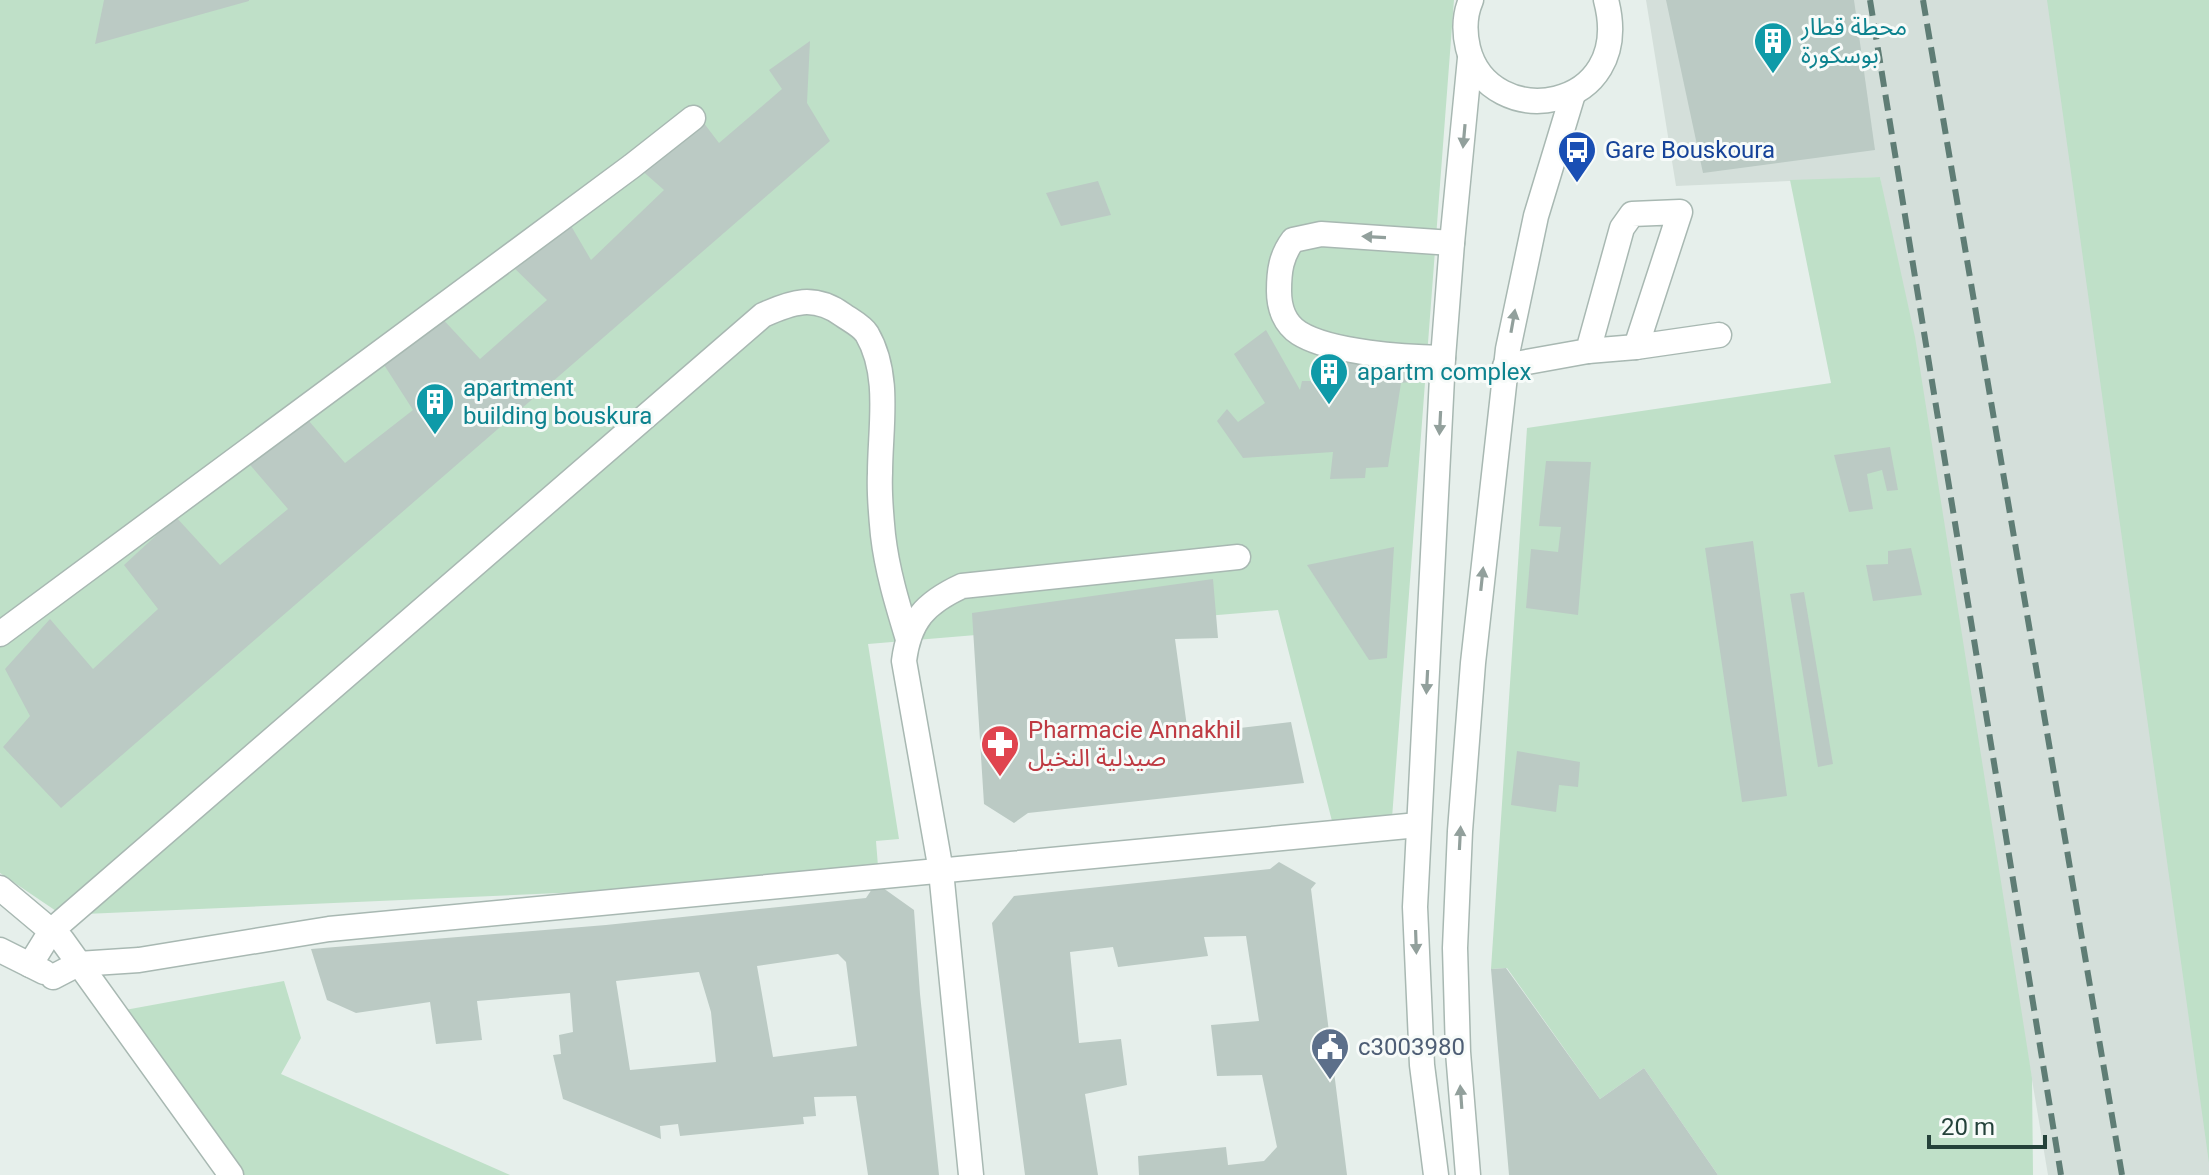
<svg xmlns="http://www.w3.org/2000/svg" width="2209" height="1175" viewBox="0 0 2209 1175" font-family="Roboto,'Noto Sans Arabic',sans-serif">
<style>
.built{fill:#d4dfda}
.green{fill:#bfe0c8}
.building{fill:#bbcac4;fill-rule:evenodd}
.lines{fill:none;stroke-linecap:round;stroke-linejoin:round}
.minor-casing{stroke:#a8b8b2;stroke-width:27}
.minor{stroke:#fff;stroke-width:24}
.rail{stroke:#5f7d75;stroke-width:6;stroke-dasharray:16 8;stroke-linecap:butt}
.oneway{fill:#92a09c}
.labels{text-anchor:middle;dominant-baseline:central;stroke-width:6;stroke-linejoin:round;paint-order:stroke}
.culture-label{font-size:24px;fill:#0d838f;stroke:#f7fbf9;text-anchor:start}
.transit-label{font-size:24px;fill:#164399;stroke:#f7fbf9;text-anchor:start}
.health-label{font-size:24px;fill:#be3a42;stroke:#f7fbf9;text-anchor:start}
.service-label{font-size:24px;fill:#4e5e75;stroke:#f7fbf9;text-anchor:start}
</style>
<rect width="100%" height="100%" fill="#e6efeb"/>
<polygon class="built" points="1646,0 2048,0 2209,1088 2209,1175 2048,1175 1880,177 1676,186"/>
<g class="green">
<polygon points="0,0 1454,0 1392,818 1333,825 1278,610 868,644 899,839 876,841 879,879 62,915 0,873"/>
<polygon points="2047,0 2209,0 2209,1163"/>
<polygon points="1880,177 1915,337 2032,1078 2033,1175 1718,1175 1644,1068 1600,1099 1507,968 1491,969 1527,428 1831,383 1790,180"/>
<polygon points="284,981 301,1038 281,1074 510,1175 237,1175 125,1010"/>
</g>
<g class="building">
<polygon points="104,0 249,0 249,1 95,44"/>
<polygon points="1666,0 1854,0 1875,150 1703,173"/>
<polygon points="810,41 807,103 830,141 61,808 3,747 30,716 5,669 50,619 93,669 158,609 124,565 176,517 220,565 288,509 245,459 303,414 345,463 413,410 379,357 438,314 480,359 547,300 508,262 567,219 591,260 664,190 639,168 700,118 719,143 782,89 769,70"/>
<polygon points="1098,181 1111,215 1061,226 1046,193"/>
<polygon points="1266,330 1300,390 1302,381 1328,381 1329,356 1412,369 1410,382 1401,383 1388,467 1366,468 1365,478 1330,479 1333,452 1243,458 1217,421 1227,409 1238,422 1265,403 1234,354"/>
<polygon points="1890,447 1898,490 1887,491 1882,470 1867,474 1873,509 1849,512 1834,455"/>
<polygon points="1546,461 1591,462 1578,615 1526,608 1531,549 1558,552 1561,527 1539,526"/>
<polygon points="1753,541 1787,796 1742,802 1705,548"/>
<polygon points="1394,547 1387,658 1369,660 1307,565"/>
<polygon points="1911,548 1922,595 1873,601 1866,565 1888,564 1888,551"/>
<polygon points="1213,579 1218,638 1175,639 1188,734 1291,722 1304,783 1028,813 1014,823 984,804 972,613"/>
<polygon points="1804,592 1833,764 1818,767 1790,594"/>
<polygon points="1517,751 1580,762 1578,787 1559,785 1556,812 1511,805"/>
<polygon points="1279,862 1316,883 1311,889 1347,1175 1139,1175 1138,1156 1226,1147 1228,1165 1264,1161 1277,1147 1262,1075 1217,1076 1211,1025 1259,1021 1246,936 1204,937 1208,956 1118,967 1113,947 1070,952 1079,1043 1121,1039 1127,1085 1085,1094 1098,1175 1025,1175 992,923 1014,896 1270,869"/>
<path d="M876,883L914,910L920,994L939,1175H868L856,1096L814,1097L816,1116L803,1117L804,1124L680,1136L678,1124L660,1126L661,1139L563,1099L553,1055L561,1054L559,1035L573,1032L570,993L477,1001L482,1040L436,1044L430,1002L356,1013L327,1000L311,949L606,925L866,898ZM838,954L846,962L857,1046L773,1057L757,966ZM699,972L711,1012L716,1062L630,1070L616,981Z"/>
<polygon points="1506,968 1600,1099 1644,1068 1718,1175 1509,1175 1491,969"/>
</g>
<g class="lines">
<g class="minor-casing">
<g id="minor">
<path d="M1471,0C1464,16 1464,31 1468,48C1489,133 1636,114 1606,0"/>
<polyline points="1588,351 1636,347"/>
<path d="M1443,358C1406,357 1331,353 1299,333C1285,324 1279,308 1279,291C1279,271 1281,256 1293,240L1321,234L1452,243"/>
<polyline points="1505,366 1588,351 1622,228 1632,214 1680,212 1636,347 1719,335"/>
<polyline points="0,634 632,166 693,118"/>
<polyline points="0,888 62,940 231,1175"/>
<polyline points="0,950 44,972"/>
<path d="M30,965L51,931L763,315C792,302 814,294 843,315C850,320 862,326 867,334C891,375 880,428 880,473C879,493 881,515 883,535C887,570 897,603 907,636"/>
<polyline points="53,977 78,964 139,960 329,929 1418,825"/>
<path d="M971,1175L941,871L904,661C909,621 925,603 962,586L1238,557"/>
<polyline points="1436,1175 1422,1065 1415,907 1443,358 1452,243 1470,58"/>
<polyline points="1468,1175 1458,1052 1455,948 1460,831 1473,663 1508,349 1536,216 1573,94"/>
</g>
</g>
<use href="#minor" class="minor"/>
<g class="rail">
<polyline points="1870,0 2061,1175"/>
<polyline points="1923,0 2122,1175"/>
</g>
</g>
<defs><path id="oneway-solid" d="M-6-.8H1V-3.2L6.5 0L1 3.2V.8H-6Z" transform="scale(2)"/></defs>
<g class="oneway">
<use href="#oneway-solid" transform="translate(1464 136) rotate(95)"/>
<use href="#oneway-solid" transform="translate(1374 237) rotate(-177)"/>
<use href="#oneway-solid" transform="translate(1513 321) rotate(-80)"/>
<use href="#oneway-solid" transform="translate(1440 423) rotate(93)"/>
<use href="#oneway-solid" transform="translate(1482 579) rotate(-84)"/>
<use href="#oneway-solid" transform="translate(1427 682) rotate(93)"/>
<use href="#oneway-solid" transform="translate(1460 838) rotate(-87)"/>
<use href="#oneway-solid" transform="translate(1416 942) rotate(88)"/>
<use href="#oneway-solid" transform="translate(1461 1097) rotate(-94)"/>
</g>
<defs>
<g id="building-pin" transform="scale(2)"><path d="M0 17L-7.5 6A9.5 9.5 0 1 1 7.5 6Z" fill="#0f9aa8" stroke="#f7fbf9"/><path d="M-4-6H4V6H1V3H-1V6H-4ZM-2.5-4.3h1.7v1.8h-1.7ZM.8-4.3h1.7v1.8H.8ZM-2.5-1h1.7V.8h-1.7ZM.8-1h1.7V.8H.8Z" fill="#fff"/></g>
<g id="bus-pin" transform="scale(2)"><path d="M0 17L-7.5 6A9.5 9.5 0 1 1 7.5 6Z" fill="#1a4fb4" stroke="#f7fbf9"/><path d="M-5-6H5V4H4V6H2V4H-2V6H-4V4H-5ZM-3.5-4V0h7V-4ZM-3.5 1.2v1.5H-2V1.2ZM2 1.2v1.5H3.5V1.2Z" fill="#fff"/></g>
<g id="pharmacy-pin" transform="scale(2)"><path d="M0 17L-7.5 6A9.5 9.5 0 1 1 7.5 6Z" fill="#e0444e" stroke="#f7fbf9"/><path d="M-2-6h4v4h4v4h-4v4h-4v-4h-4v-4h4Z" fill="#fff"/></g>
<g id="civic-pin" transform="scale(2)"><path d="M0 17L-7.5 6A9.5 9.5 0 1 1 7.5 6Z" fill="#5c6f8a" stroke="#f7fbf9"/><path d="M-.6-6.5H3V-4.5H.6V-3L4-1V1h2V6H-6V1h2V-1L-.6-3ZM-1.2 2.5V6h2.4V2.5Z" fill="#fff"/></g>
</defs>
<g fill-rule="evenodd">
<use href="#building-pin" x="1773" y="41"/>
<use href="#bus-pin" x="1577" y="150"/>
<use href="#building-pin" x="1329" y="372"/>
<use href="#building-pin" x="435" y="402"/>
<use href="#pharmacy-pin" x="1000" y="744"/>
<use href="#civic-pin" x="1330" y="1047"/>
</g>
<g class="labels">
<g class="culture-label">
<text x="1801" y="27">محطة قطار<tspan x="1801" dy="28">بوسكورة</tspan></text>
<text x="1357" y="372">apartm complex</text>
<text x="463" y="388">apartment<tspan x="463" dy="28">building bouskura</tspan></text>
</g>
<g class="transit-label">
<text x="1605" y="150">Gare Bouskoura</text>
</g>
<g class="health-label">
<text x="1028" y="730">Pharmacie Annakhil<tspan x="1028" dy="28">صيدلية النخيل</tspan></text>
</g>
<g class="service-label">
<text x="1358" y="1047">c3003980</text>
</g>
</g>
<path d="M1929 1135v12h116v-12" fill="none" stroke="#24423a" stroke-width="4"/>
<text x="1941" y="1135" font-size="24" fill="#24423a" stroke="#f7fbf9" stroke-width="6" paint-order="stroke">20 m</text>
</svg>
